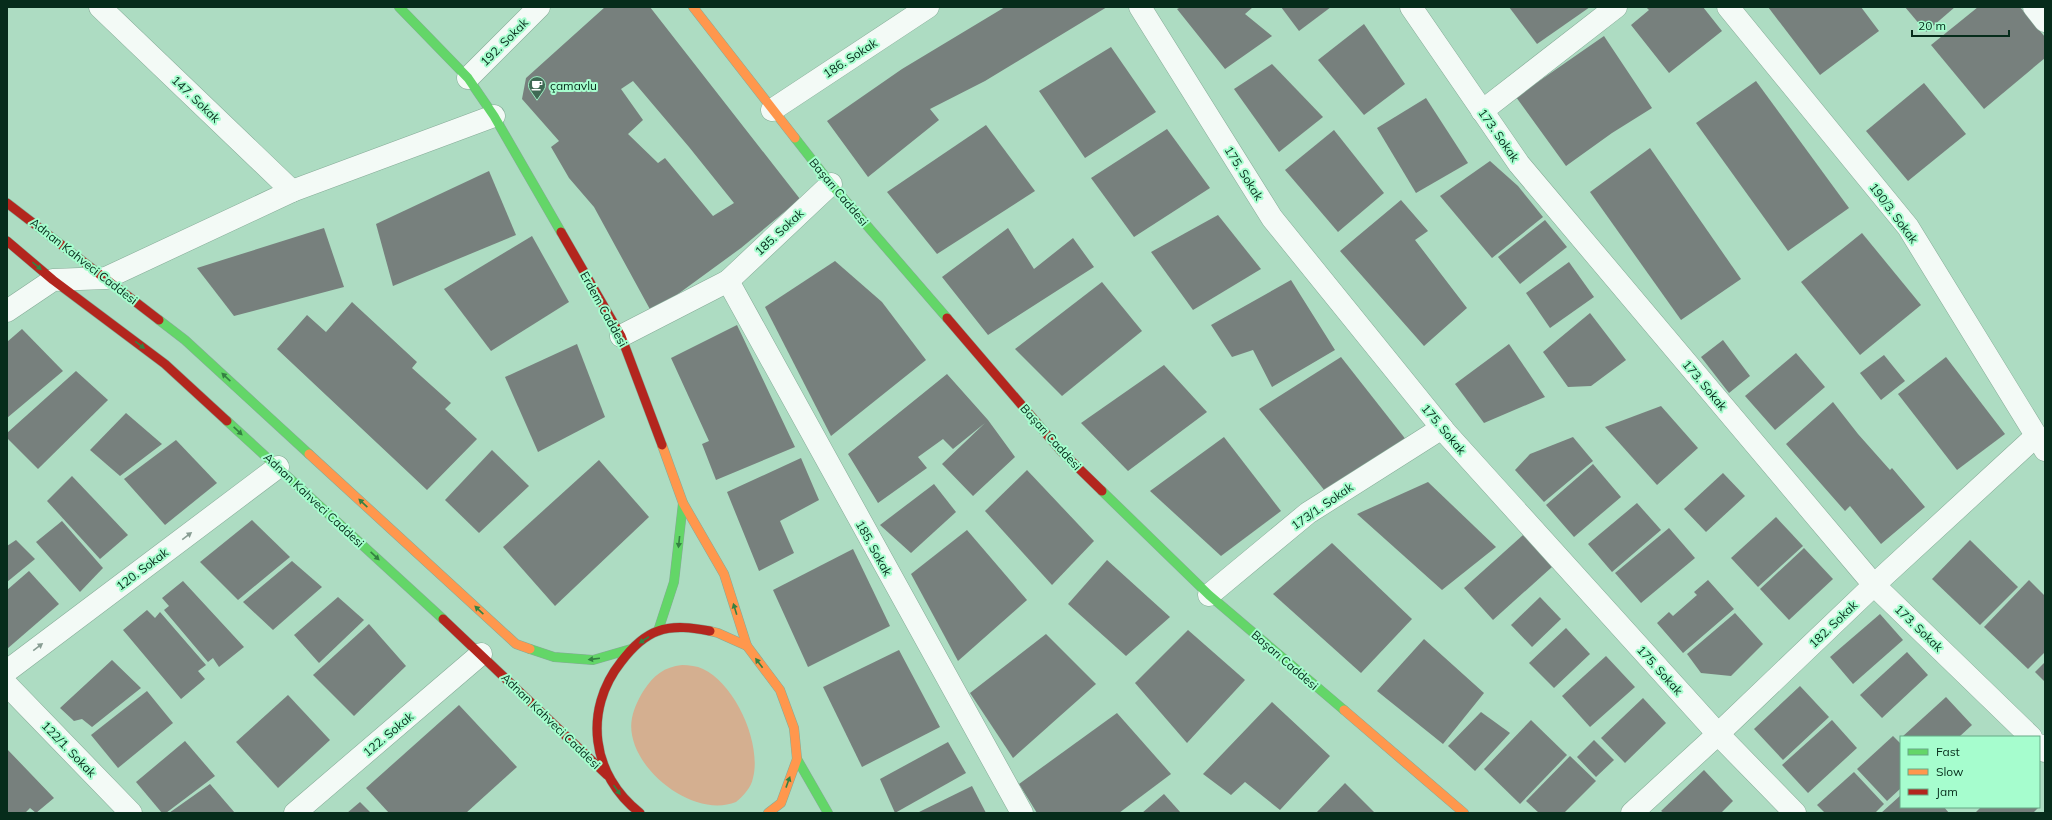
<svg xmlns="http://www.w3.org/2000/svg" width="2052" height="820" viewBox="0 0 2052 820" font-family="Mulish,sans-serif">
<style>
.green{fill:#d4af90}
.building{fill:#77807d;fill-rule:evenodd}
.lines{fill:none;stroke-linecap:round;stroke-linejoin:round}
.street-casing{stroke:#85ab97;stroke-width:23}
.fast-casing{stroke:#85ab97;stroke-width:10}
.slow-casing{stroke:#85ab97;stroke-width:10}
.jam-casing{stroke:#85ab97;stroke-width:10}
.street{stroke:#f3faf6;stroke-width:22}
.fast{stroke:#63d668;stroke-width:9}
.slow{stroke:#ff974d;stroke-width:9}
.jam{stroke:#b3261e;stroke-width:9}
.oneway{fill:#348142}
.oneway2{fill:#889d93}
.labels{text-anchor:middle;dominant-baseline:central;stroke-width:4;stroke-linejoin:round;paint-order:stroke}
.street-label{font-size:12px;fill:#062c1b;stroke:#a6fdce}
.poi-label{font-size:12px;fill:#062c1b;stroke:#a6fdce;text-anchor:start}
</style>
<rect width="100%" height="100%" fill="#addcc2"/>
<path class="green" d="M682,665C689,665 697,666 703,669C735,684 762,743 753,778C751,788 743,796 736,802C691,820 623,763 632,718C634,708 639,698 644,690C654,675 664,667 682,665Z"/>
<g class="building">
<path d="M605,7H650L800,199L741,248L652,313L594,207L569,178L551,147L559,141L522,99L526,78ZM633,81L689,147L734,203L713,216L665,158L658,163L628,134L643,120L621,89Z"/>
<polygon points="1005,7 1107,7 985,81 930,109 939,120 868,177 827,121 902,69"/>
<polygon points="1181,7 1253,7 1245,14 1272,36 1225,69 1177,9"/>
<polygon points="1281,7 1331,7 1299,31"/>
<polygon points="1509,7 1590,7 1537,44"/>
<polygon points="1646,7 1703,7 1722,31 1669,73 1631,25 1649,10"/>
<polygon points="1768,7 1861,7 1879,31 1820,75"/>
<polygon points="1905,7 1955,7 1926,32"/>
<polygon points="1978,7 2020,7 2045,37 2045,58 1984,109 1931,45"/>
<polygon points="1364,24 1405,84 1364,115 1318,60"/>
<polygon points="1604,36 1652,108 1612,133 1566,166 1516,97"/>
<polygon points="1111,47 1156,112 1085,158 1039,91"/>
<polygon points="1272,64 1323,117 1279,152 1234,89"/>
<polygon points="1756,81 1849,208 1788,251 1696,123"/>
<polygon points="1924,83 1966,134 1908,181 1866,131"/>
<polygon points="1426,98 1468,163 1416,193 1377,128"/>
<polygon points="986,125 1035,191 937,254 887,192"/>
<polygon points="1167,129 1210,188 1134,237 1091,178"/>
<polygon points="1334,130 1384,193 1338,232 1285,170"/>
<polygon points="1650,148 1741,279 1681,320 1590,192"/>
<polygon points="1490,161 1518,186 1543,217 1492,258 1440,196"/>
<polygon points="489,171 516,235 393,286 376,224"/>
<polygon points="1401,200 1428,231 1415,240 1467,308 1424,346 1340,251"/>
<polygon points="1218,215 1261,269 1193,310 1151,252"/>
<polygon points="1545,220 1567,247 1520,284 1498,257"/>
<polygon points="324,228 344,287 234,316 197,268"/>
<polygon points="1008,228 1034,269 1073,238 1094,267 988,335 942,277"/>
<polygon points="1862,233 1921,305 1860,355 1801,282"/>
<polygon points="532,236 569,302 491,351 444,289"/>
<polygon points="835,261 882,302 926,360 831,436 765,307"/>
<polygon points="1569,262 1594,297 1550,328 1526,293"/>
<polygon points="1291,280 1335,350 1272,387 1253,350 1232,357 1211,325"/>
<polygon points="1102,282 1142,331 1062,396 1015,349"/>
<polygon points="352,302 417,362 412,368 451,403 445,409 477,439 427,490 277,349 307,315 326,332"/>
<polygon points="1590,313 1626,360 1591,386 1568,387 1543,352"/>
<polygon points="737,325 795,447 716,480 702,444 709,441 671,358"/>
<polygon points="22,329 63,371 7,418 7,342"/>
<polygon points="1723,340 1750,376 1729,393 1701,357"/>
<polygon points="577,344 605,417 538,452 505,377"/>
<polygon points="1509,344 1545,397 1484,423 1455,384"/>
<polygon points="1796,353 1825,387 1775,430 1745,396"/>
<polygon points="1884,355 1905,381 1881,400 1860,373"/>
<polygon points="1341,357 1407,441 1325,491 1259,409"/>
<polygon points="1946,357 2005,434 1957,470 1898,394"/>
<polygon points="1164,365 1207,412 1128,471 1081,423"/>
<polygon points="76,371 108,400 38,469 7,438 7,433"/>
<polygon points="947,374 988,420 1015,457 973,496 942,464 985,423 953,449 943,439 918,457 927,468 878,503 848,454"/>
<polygon points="1833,402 1858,434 1890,470 1892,468 1925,507 1881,544 1850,506 1845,511 1786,444"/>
<polygon points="1661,406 1698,448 1657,485 1605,427"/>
<polygon points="126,413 162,444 120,476 90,450"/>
<polygon points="1224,437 1281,511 1221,556 1150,491"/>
<polygon points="1573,437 1593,461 1544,502 1515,470 1530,454"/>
<polygon points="176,440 217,483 165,525 124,479"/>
<polygon points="492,450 529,486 479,533 445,500"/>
<polygon points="801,458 819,500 780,521 794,553 759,571 727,492"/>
<polygon points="599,460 649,517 555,606 503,547"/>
<polygon points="1593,464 1621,497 1574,537 1546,505"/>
<polygon points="1027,470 1094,541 1052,585 985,511"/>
<polygon points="1723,473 1745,496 1706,532 1684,509"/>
<polygon points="72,476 128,535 100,559 47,501"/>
<polygon points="1428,482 1496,547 1442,590 1357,514"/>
<polygon points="934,484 956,512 911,553 880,525"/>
<polygon points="1637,503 1661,530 1612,572 1588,544"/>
<polygon points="1776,517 1803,546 1758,587 1731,558"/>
<polygon points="252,520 290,557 238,600 200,562"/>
<polygon points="62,521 103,568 80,592 36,542"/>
<polygon points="1669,528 1695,558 1641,603 1615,573"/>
<polygon points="967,530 1027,600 958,661 911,574"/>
<polygon points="1523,535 1552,567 1493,620 1464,588"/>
<polygon points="16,540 35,559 7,582 7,546"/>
<polygon points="1970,540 2018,587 1980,625 1932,579"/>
<polygon points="1332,543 1412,619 1361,673 1273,594"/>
<polygon points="1804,548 1833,579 1789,620 1760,589"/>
<polygon points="853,549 890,626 808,667 773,590"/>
<polygon points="1107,560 1170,617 1126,656 1068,604"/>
<polygon points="292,561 322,587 273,630 243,602"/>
<polygon points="29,571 59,604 7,649 7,590"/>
<polygon points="1708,580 1734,609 1683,653 1657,623 1669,612 1673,616 1697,595 1694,592"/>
<polygon points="2029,580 2045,596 2045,652 2028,669 1984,627"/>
<polygon points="183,581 244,647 219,667 213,658 208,662 164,610 169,606 162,598"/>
<polygon points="338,597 364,620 319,663 294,635"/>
<polygon points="1540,597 1561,619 1532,647 1511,625"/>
<polygon points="147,610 155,618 160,612 206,665 198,671 205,679 181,699 123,630"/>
<polygon points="1735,613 1763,644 1731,676 1701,673 1687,654"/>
<polygon points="1880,614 1903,640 1853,684 1830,657"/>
<polygon points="369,624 406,666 354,716 313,675"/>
<polygon points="1566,628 1590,654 1554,688 1529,663"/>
<polygon points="1188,630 1245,680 1187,743 1135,683"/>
<polygon points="1046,634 1096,684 1013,758 970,693"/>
<polygon points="1424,639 1484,693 1443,744 1377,691"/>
<polygon points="899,650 940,727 862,767 823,687"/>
<polygon points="1907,652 1928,675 1882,718 1860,695"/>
<polygon points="1606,656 1635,687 1590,727 1562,696"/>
<polygon points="112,660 141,688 92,727 82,719 74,721 60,708"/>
<polygon points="2045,662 2045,682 2035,672"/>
<polygon points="1800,686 1829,717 1783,760 1754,729"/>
<polygon points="147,691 173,723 118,768 91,735"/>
<polygon points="288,695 330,740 278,788 236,742"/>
<polygon points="1946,697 1972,725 1959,737 1902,737"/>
<polygon points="1643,698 1666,723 1625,763 1601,738"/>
<polygon points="1272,702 1330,756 1280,810 1245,782 1231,795 1203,774"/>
<polygon points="459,705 517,767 466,813 389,813 366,788"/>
<polygon points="1481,712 1510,733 1475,771 1448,746"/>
<polygon points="1117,713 1171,774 1119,813 1037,813 1019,784"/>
<polygon points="1531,720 1567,755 1520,804 1484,769"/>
<polygon points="1832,720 1857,748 1808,793 1782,765"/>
<polygon points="1893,736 1901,744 1901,788 1887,801 1857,769"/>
<polygon points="1594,740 1614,760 1596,777 1577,757"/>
<polygon points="185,741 215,776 166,813 162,813 136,782"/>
<polygon points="948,742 966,773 895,813 880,779"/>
<polygon points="7,749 54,798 36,813 30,808 25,813 7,813"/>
<polygon points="1570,756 1596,781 1564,813 1539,813 1526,801"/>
<polygon points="1704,770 1733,801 1721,813 1664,813 1661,811"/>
<polygon points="1854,772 1884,804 1875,813 1825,813 1817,805"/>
<polygon points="1345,783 1375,813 1316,813"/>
<polygon points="210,784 235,813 169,813"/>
<polygon points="972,786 986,813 917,813"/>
<polygon points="1164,794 1181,813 1142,813"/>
<polygon points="1901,795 1901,807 1944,807 1949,813 1881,813"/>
<polygon points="360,802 371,813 347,813"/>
<polygon points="1981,807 2039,807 2033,813 1975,813"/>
</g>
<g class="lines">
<g class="street-casing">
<g id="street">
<polyline points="100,7 292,191"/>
<polyline points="1140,7 1272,218 1446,433 1718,734 1795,813"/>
<polyline points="1411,7 1519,164 1874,585 2031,737"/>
<polyline points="1728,7 1908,227 2045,450"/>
<polyline points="2034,7 2045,21"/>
<polyline points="468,78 539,7"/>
<polyline points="772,110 928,7"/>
<polyline points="1482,111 1616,7"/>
<polyline points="728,281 1022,813"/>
<polyline points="7,311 53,280 106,278 292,191 494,116"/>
<polyline points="621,336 728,281 831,184"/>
<polyline points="1209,595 1308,513 1442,428"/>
<polyline points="7,671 278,467"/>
<polyline points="7,685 131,813"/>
<polyline points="2039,745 2045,751"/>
<polyline points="295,813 481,654"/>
<polyline points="1632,813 1718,734 1874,585 2036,436"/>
</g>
</g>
<g class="fast-casing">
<g id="fast">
<polyline points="399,7 468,78 494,116 561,232"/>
<polyline points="795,138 831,184 947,318"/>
<polyline points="159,320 185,340 309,454"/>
<polyline points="227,421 443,619"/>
<polyline points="1102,491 1209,595 1344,710"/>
<polyline points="658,631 674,582 683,503"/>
<polyline points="530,649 554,657 593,660 631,649"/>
<polyline points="797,759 828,813"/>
</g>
</g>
<g class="slow-casing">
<g id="slow">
<polyline points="693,7 795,138"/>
<polyline points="662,445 683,503 724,574 747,646"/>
<polyline points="309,454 516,644 530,649"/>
<polyline points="710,631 718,633 747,646 780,690 794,728 797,759 781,803 768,813"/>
<polyline points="1344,710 1464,813"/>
</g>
</g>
<g class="jam-casing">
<g id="jam">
<polyline points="7,203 159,320"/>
<polyline points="561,232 621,336 662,445"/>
<polyline points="7,241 53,280 165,364 227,421"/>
<polyline points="947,318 1061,451 1102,491"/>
<polyline points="443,619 607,775"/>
<path d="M640,813C591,775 583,710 621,662C630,650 644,636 658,631C675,625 693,628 710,631"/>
</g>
</g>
<use href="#street" class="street"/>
<use href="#fast" class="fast"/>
<use href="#slow" class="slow"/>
<use href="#jam" class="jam"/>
</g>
<defs><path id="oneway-solid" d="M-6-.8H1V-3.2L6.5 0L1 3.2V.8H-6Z"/></defs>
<g class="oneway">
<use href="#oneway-solid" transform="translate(37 266) rotate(40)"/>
<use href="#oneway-solid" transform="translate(140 345) rotate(37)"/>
<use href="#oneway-solid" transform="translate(226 377) rotate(-137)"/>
<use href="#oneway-solid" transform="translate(238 431) rotate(43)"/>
<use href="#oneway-solid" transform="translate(363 503) rotate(-137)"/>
<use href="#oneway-solid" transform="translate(679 542) rotate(96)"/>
<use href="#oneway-solid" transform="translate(375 556) rotate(43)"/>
<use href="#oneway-solid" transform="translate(735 609) rotate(-107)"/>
<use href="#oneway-solid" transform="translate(479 610) rotate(-137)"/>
<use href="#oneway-solid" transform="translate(644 640) rotate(147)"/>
<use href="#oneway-solid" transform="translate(594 659) rotate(173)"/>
<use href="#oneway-solid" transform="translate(759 663) rotate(-127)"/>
<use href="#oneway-solid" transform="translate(788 782) rotate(-70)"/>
<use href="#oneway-solid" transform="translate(617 790) rotate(55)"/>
</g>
<g class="oneway2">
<use href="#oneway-solid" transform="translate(187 536) rotate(-37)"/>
<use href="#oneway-solid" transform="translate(38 647) rotate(-37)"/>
</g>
<defs>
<g id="cafe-pin" transform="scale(0.9)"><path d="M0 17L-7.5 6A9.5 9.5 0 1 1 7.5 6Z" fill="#406a55" stroke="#a6fdce"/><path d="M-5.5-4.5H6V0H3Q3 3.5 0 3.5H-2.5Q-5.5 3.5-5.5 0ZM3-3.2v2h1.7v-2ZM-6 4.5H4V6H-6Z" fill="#fff"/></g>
</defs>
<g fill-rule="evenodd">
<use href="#cafe-pin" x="537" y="85"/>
</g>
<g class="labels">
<g class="street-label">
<text transform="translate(504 42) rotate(-45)">192. Sokak</text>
<text transform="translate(850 58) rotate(-33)">186. Sokak</text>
<text transform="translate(196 99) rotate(44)">147. Sokak</text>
<text transform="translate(1499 135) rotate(55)">173. Sokak</text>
<text transform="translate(1244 173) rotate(58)">175. Sokak</text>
<text transform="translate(839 192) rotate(50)">Başarı Caddesi</text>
<text transform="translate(1894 213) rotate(53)">190/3. Sokak</text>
<text transform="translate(779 232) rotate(-43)">185. Sokak</text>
<text transform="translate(84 261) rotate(38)">Adnan Kahveci Caddesi</text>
<text transform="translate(604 309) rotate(61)">Erdem Caddesi</text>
<text transform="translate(1705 385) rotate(50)">173. Sokak</text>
<text transform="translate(1444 429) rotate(50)">175. Sokak</text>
<text transform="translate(1051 437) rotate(48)">Başarı Caddesi</text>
<text transform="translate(314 500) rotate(43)">Adnan Kahveci Caddesi</text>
<text transform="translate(1322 506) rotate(-35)">173/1. Sokak</text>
<text transform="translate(874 548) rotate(61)">185. Sokak</text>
<text transform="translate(142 569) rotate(-37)">120. Sokak</text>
<text transform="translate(1833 624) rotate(-44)">182. Sokak</text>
<text transform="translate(1919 628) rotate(44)">173. Sokak</text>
<text transform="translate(1285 660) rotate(41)">Başarı Caddesi</text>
<text transform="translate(1660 670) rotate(48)">175. Sokak</text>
<text transform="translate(551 721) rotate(44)">Adnan Kahveci Caddesi</text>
<text transform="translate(388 734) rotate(-40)">122. Sokak</text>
<text transform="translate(69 749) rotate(46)">122/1. Sokak</text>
</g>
<g class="poi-label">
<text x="550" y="85">çamavlu</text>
</g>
</g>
<rect width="2052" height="820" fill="none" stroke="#062c1b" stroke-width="16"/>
<rect x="1900" y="736" width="140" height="72" fill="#a6fdce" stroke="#66a986"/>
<rect x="1908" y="749" width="20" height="6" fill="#63d668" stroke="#66a986"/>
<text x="1936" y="756" font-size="12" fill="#062c1b">Fast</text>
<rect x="1908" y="769" width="20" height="6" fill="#ff974d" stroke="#66a986"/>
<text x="1936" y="776" font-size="12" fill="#062c1b">Slow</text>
<rect x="1908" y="789" width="20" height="6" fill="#b3261e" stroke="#66a986"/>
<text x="1936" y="796" font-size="12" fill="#062c1b">Jam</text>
<path d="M1912 30v6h97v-6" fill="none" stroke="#062c1b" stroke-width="2"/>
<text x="1918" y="30" font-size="12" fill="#062c1b" stroke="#a6fdce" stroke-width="3" paint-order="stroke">20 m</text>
</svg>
